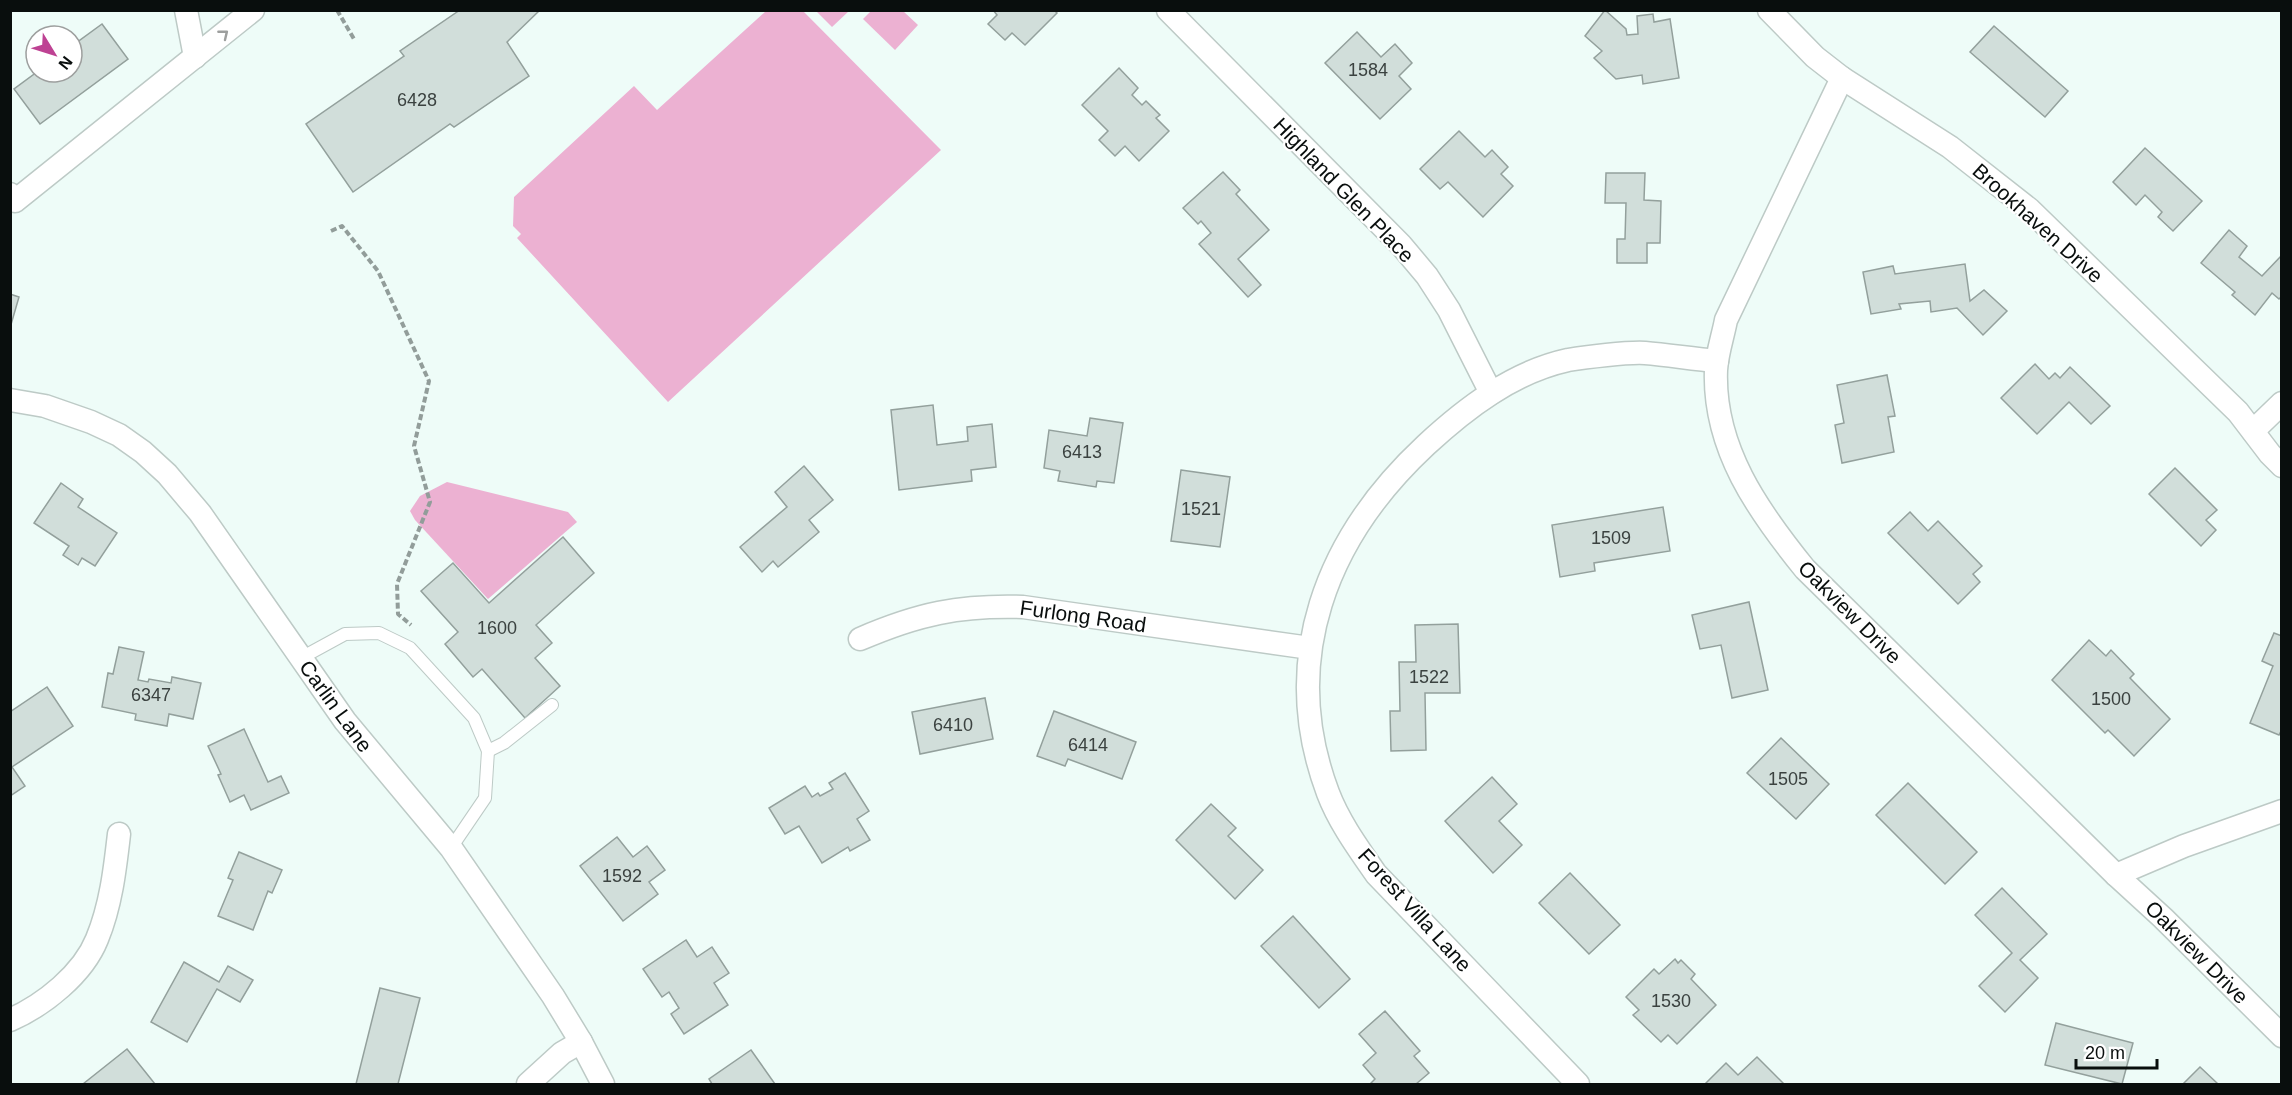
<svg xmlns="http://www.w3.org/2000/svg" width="2292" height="1095" viewBox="0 0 2292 1095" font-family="Arial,sans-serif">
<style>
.green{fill:#ecb1d2}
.building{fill:#d1deda;stroke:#93a09c;stroke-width:1.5}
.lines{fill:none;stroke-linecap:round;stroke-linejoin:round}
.lane-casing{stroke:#bdcac6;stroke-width:14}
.street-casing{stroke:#bdcac6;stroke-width:25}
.path{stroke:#929d9a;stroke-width:4;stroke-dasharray:6 3;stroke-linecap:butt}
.lane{stroke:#fff;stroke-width:12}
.street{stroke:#fff;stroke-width:22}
.oneway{stroke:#9d9f9e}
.labels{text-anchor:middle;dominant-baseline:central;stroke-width:4.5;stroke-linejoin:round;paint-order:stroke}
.number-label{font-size:18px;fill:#3b4240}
.street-label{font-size:21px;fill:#090e0d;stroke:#fff}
</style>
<rect width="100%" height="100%" fill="#eefcf8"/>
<g class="green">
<polygon points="766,11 803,11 941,150 668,402 517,238 521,234 513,226 514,197 634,86 657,110"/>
<polygon points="816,11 849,11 832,27"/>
<polygon points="871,11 903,11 918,25 895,50 863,19"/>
<polygon points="447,482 568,512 577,522 488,599 415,520 410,511 420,496"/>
</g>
<g class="building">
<polygon points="460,10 540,10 507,42 529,76 454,127 450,124 353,192 306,124 404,56 400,51"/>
<polygon points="993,10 1054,10 1057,13 1025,45 1012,33 1005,40 988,24 997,15"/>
<polygon points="1605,10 1626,29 1627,35 1638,34 1637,16 1653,14 1654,22 1670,19 1679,78 1643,84 1642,75 1616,79 1594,58 1602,51 1585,36"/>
<polygon points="102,24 128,59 40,124 14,89 37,72 72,72 72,46"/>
<polygon points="1994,26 2068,91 2045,117 1970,52"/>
<polygon points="1357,32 1381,57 1395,44 1412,63 1399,76 1411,89 1380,119 1325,63"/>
<polygon points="1119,68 1138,88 1132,95 1142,105 1146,101 1160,115 1156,118 1169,131 1139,161 1125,146 1115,156 1099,140 1108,131 1082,105"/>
<polygon points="1459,131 1485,157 1492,150 1508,167 1501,174 1513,186 1483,217 1448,182 1440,189 1420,169"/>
<polygon points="2145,148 2202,201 2173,231 2158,217 2162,212 2145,195 2136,205 2113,182"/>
<polygon points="1223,172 1240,190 1236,194 1269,230 1238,259 1261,285 1248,297 1199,244 1211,233 1201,221 1198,224 1183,208"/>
<polygon points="1606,173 1645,173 1644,200 1661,201 1660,243 1647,243 1647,263 1617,263 1617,239 1625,239 1626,203 1605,203"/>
<polygon points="2229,230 2247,246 2239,257 2262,276 2282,255 2282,296 2279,299 2272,293 2255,315 2232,295 2235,292 2201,263"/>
<polygon points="1965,264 1970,301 1984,290 2007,311 1983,335 1957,308 1931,312 1930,301 1899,304 1901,309 1871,314 1863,272 1893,266 1895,274"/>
<polygon points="10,294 19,297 10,328"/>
<polygon points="2035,364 2049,379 2055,373 2060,378 2070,367 2110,406 2091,424 2069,402 2037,434 2001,398"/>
<polygon points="1887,375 1895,416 1888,417 1894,452 1842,463 1835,425 1844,423 1837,385"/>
<polygon points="933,405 937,445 968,441 967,427 992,424 996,467 971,470 972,481 899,490 891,410"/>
<polygon points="1090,418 1123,423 1114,483 1097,481 1096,487 1058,481 1060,471 1044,468 1049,430 1087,436"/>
<polygon points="804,466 833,500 809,520 819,532 778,567 773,561 762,572 740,547 787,507 775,492"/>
<polygon points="2175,468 2217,510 2206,520 2216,530 2201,546 2149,494"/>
<polygon points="1181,470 1230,477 1220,547 1171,541"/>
<polygon points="61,483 83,499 78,507 117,533 95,566 82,558 78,565 63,555 69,546 34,523"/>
<polygon points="1663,507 1670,551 1594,563 1595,571 1560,577 1552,525"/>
<polygon points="1910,512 1928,531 1938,521 1982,566 1973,574 1980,582 1958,604 1888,533"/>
<polygon points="563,537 594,573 536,625 552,643 535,658 560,686 525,718 482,669 473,677 445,644 458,632 421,591 453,563 489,603"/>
<polygon points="1749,602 1768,690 1732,698 1721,645 1700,649 1692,615"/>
<polygon points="1458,624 1460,693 1425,693 1426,750 1391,751 1390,711 1400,711 1399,662 1416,662 1415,625"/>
<polygon points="2274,633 2282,636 2282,729 2279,735 2250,723 2273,666 2262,661"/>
<polygon points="2089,640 2106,656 2111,650 2134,674 2130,678 2170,719 2134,756 2108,730 2105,733 2052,680"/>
<polygon points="119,647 144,652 138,680 148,682 149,679 171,683 172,677 201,683 193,719 169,714 167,726 135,720 136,714 102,707 108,673 113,674"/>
<polygon points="47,687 73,726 12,767 25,786 10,796 10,712"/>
<polygon points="985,698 993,739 920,754 912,712"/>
<polygon points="1054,711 1136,742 1122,779 1068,759 1065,766 1037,756"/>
<polygon points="244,729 268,782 281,776 289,793 251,810 244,795 230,802 218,775 221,774 208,746"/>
<polygon points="1781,738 1829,784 1796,819 1747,773"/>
<polygon points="845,773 869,811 857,819 870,840 850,851 848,847 822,863 799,826 785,834 769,808 805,786 812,797 818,793 820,796 833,789 829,783"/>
<polygon points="1492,777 1517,804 1499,821 1522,845 1493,873 1445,821"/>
<polygon points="1908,783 1977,852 1945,884 1876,815"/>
<polygon points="1211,804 1236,828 1228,836 1263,870 1235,899 1176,840"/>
<polygon points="617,837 633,857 647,846 665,870 649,882 658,894 623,921 580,866"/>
<polygon points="239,852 282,870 272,893 268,891 253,930 218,916 233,880 228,878"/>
<polygon points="1570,873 1620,925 1589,954 1539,903"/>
<polygon points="2002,888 2047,934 2020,960 2038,978 2005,1012 1979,986 2012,953 1975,915"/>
<polygon points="1293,916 1350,979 1319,1008 1261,946"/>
<polygon points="686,940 697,957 712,947 729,973 714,983 728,1005 684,1034 671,1014 679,1008 669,992 662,997 643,969"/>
<polygon points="1675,959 1678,963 1681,960 1695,974 1691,979 1716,1005 1677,1044 1668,1035 1661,1042 1633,1015 1639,1010 1626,997 1654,969 1659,974"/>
<polygon points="184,962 219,982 228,966 253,980 240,1002 217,989 187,1042 151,1022"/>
<polygon points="380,988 420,998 398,1084 356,1084"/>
<polygon points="1385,1011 1420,1051 1414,1056 1429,1073 1416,1084 1373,1084 1371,1083 1375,1079 1363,1065 1376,1053 1359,1034"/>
<polygon points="2056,1023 2133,1043 2122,1084 2045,1065"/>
<polygon points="127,1049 155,1084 83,1084"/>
<polygon points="751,1050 775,1084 712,1084 709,1079"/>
<polygon points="1757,1057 1784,1084 1705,1084 1726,1063 1738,1075"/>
<polygon points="2200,1067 2218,1084 2183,1084"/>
</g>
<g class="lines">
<g class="lane-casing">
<g id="lane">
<polyline points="301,658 345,634 379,633 410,648 474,718 488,751 485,798 451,848"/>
<polyline points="488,751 504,743 552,705"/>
</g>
</g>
<g class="street-casing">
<g id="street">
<polyline points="186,10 195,57"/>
<polyline points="1168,10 1401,245 1427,276 1449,310 1491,393"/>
<polyline points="1769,10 1815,57 1842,78 1950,147 2029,209 2238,412 2270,454 2282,466"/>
<path d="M1842,78L1726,320C1723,336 1717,353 1716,370C1713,448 1758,511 1805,569L2116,875L2163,918L2282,1036"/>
<polyline points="10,194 15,201 253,10"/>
<polyline points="10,400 45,406 91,422 119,435 143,452 167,474 200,513 345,721 451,848 553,996 581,1042 603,1084"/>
<polyline points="2253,431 2282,403"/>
<path d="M860,639C918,614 959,605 1023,607L1310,648"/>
<polyline points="2116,875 2184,846 2282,811"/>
<path d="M10,1020C44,1005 83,974 97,939C111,905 115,869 119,834"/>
<polyline points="528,1084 562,1053 581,1042"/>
<path d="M1578,1084L1376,874C1358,848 1339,822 1328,793C1278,660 1326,538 1426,445C1466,408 1513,372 1568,360C1586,357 1627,352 1645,353C1669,355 1693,359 1717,361"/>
</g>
</g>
<g class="path">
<polyline points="337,10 354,39"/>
<polyline points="331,231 342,226 378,271 429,381 414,446 430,502 397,584 398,614 411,625"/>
</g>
<use href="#lane" class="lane"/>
<use href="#street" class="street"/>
</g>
<defs><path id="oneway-chevron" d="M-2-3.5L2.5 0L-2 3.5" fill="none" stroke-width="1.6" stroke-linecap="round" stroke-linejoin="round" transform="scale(1.5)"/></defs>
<use class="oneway" href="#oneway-chevron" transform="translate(224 34) rotate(-39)"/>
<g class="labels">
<g class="number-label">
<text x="1368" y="70">1584</text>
<text x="417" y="100">6428</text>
<text x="1082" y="452">6413</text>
<text x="1201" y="509">1521</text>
<text x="1611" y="538">1509</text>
<text x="497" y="628">1600</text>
<text x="1429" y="677">1522</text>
<text x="151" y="695">6347</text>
<text x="2111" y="699">1500</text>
<text x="953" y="725">6410</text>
<text x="1088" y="745">6414</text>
<text x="1788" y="779">1505</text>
<text x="622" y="876">1592</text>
<text x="1671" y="1001">1530</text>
</g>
<g class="street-label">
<text transform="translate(1344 190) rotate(46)">Highland Glen Place</text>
<text transform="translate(2038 223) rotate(42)">Brookhaven Drive</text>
<text transform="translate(1850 612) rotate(45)">Oakview Drive</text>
<text transform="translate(1083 616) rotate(8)">Furlong Road</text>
<text transform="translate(336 706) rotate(54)">Carlin Lane</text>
<text transform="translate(1415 910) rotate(48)">Forest Villa Lane</text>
<text transform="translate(2197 952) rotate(45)">Oakview Drive</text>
</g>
</g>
<rect width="2292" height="1095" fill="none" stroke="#090e0d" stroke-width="24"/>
<g transform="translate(54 54) rotate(128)"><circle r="28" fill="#ffffff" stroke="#9d9f9e" stroke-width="1.5"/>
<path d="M0-4.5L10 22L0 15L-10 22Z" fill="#be4293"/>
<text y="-9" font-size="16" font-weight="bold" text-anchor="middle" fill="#090e0d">N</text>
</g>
<path d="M2076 1059v9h81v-9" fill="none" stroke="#090e0d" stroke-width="3"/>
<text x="2085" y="1059" font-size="18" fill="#090e0d" stroke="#ffffff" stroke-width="4.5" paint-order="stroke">20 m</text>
</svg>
